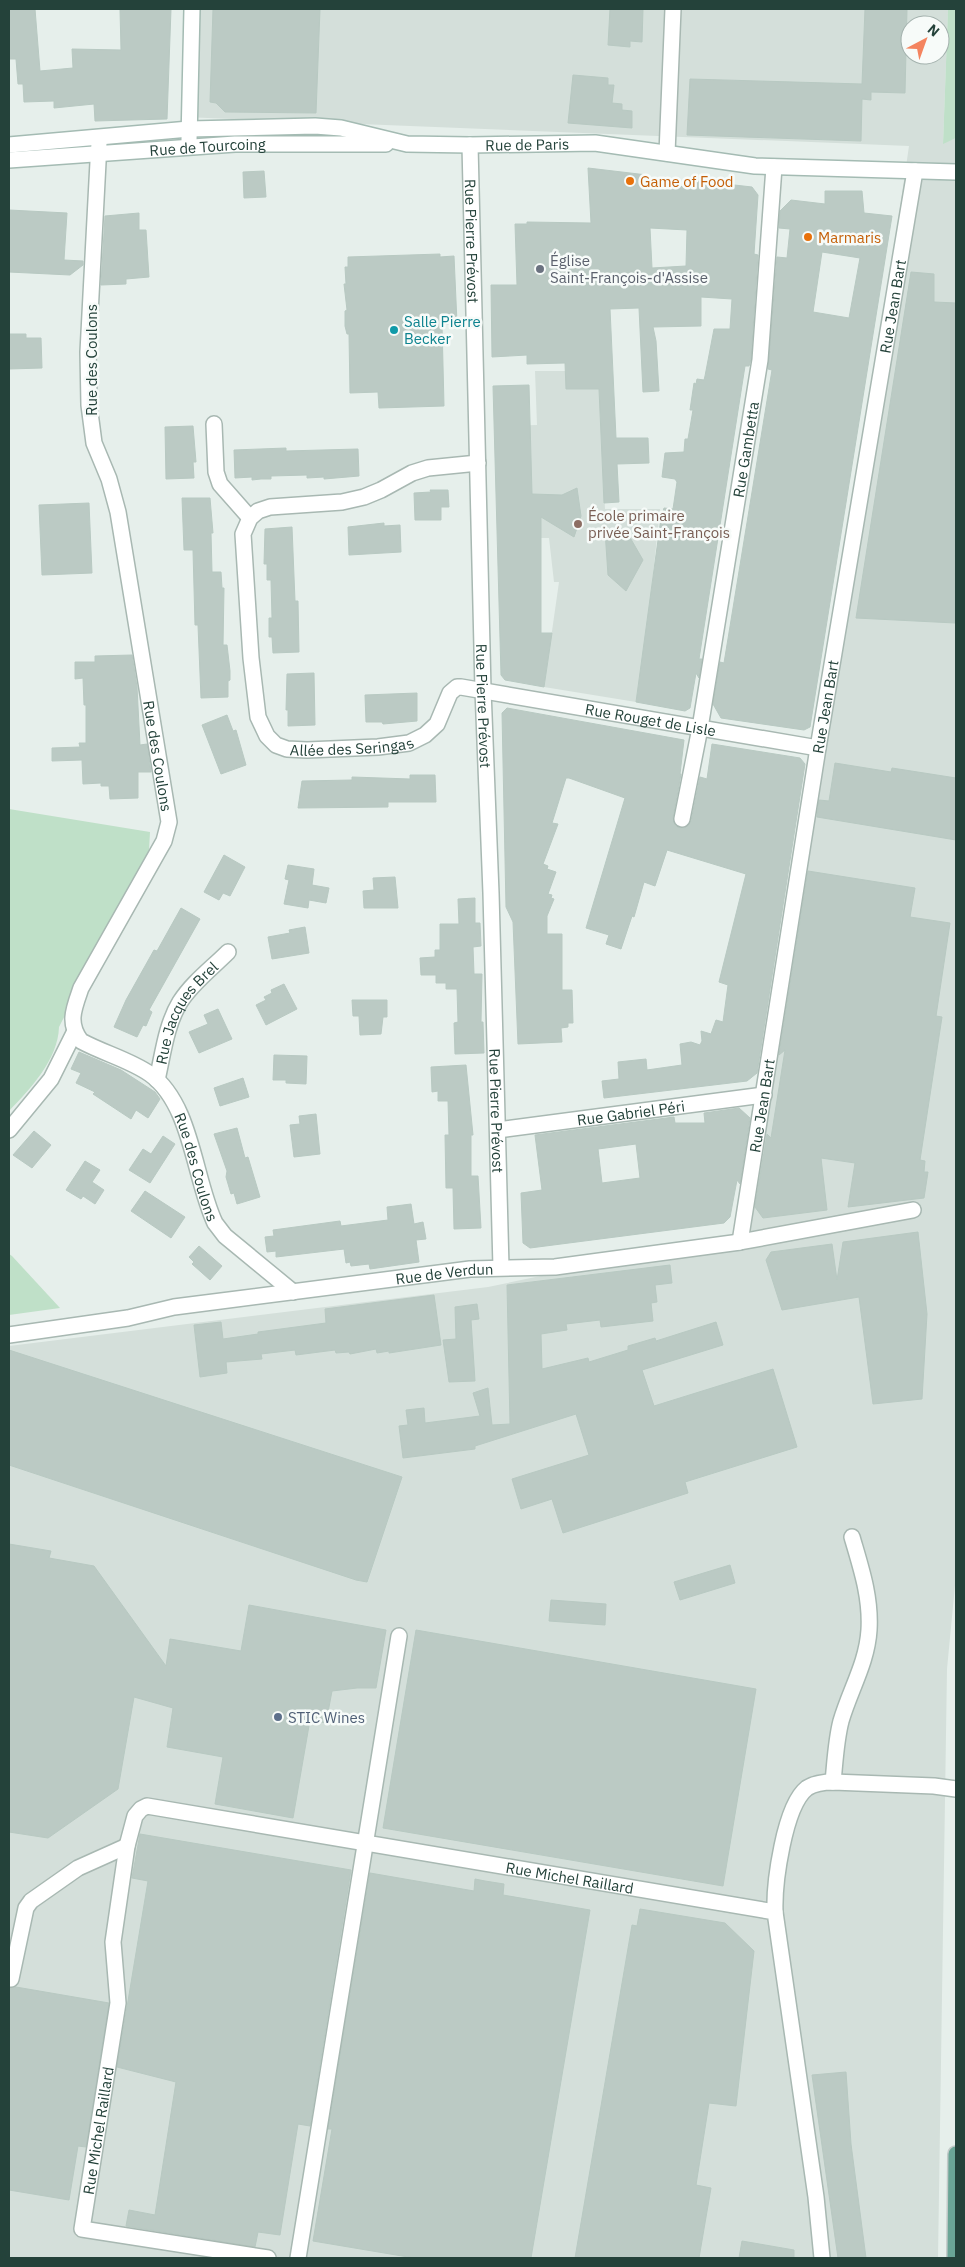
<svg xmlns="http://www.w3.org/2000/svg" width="965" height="2267" viewBox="0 0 965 2267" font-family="'IBM Plex Sans',sans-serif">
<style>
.built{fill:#d4dfda;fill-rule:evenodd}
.green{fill:#bfe0c8}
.building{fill:#bbcac4;stroke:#b8c9c2;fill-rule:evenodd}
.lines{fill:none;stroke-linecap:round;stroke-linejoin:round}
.street-casing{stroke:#a8b8b2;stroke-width:18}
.secondary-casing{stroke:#a4bbb3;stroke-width:18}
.primary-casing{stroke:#c2cac8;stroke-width:18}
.street{stroke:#fff;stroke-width:15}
.secondary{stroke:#fff;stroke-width:15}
.primary{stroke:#6aa596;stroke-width:15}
.food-dot{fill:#e8710a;stroke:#f7fbf9;stroke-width:2}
.worship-dot{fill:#6b7280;stroke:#f7fbf9;stroke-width:2}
.culture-dot{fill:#0f9aa8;stroke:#f7fbf9;stroke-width:2}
.education-dot{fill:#8d6e63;stroke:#f7fbf9;stroke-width:2}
.service-dot{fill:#5c6f8a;stroke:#f7fbf9;stroke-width:2}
.labels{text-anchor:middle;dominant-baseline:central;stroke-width:5;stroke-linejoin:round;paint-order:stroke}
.street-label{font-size:15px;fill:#24423a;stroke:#f7fbf9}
.food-label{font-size:15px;fill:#c56008;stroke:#f7fbf9;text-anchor:start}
.worship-label{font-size:15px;fill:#5b616d;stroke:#f7fbf9;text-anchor:start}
.culture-label{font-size:15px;fill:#0d838f;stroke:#f7fbf9;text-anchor:start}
.education-label{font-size:15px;fill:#785e54;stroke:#f7fbf9;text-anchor:start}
.service-label{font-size:15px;fill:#4e5e75;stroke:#f7fbf9;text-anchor:start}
</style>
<rect width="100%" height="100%" fill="#e6efeb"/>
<g class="built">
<path d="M184,9H948L943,143L956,138V1575L947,1669L938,2258H9V1346L488,1287L750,1232L909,146L184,117ZM910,25H940V55H910Z"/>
<polygon points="535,371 598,371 605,509 660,509 650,603 636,702 544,687 559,582 554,582 549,538 498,538 494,426 537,425"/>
</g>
<g class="green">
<polygon points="948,9 956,9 956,138 943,144"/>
<path d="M9,809L150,832L149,850L59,1027C58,1060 30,1089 9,1111Z"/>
<polygon points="9,1254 12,1256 60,1308 9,1315"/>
</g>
<g class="building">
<polygon points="9,9 35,9 40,71 73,68 72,49 121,50 120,9 171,9 167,119 95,121 94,104 54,108 54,101 24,102 23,84 18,84 16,59 9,59"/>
<polygon points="213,9 320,9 316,113 225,112 216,103 210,102"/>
<polygon points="610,9 643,9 642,42 630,41 630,47 608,45"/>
<polygon points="865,9 907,9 905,93 871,92 871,100 862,99 861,141 687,135 690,79 862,84"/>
<polygon points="573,75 608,78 608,85 614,85 612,103 622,104 622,110 632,111 632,128 568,123"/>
<path d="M588,168L647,175L648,185L690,187V180L752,187L758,195L754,254L758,255L751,359L749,366H745L699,659H702L699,678L696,673L690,708L685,711L636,702L661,518L664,508L673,509L677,482L675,479L662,477L665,453L684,452L685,439H688L693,410H690L694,383L696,384L697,379L704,380L705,376L714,329H730L732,299L701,297V326L653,327L656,341L659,391L643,392L639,308L610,309L616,438H648L649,463L617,464L619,502L604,503L599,389H566L565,363L527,364V355L492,357L491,285H517L515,224H527V222L591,223ZM650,228L687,230L686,266L652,268Z"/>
<polygon points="264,171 266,197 244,198 243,172"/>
<path d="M825,191H862L864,213L892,216L810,727L804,730L721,718L713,704L720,662L724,663L772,370L768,369L777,257L787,258L790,229L779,228L780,211L791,200L825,204ZM822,252L860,258L849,318L813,312Z"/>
<polygon points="9,210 67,213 64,260 83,261 83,265 70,275 9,272"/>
<polygon points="139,213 139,230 146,230 149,277 126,279 126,284 101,285 105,216"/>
<polygon points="440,254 440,257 454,256 457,323 442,325 444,406 379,408 378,392 350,393 349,334 347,334 345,326 345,311 347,310 344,284 346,284 345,267 348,267 348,257"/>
<polygon points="911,272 934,274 934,302 956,303 955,623 856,618"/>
<polygon points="9,334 26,334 26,338 41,338 42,368 9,369"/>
<polygon points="529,385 532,494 562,495 577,488 581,516 574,537 541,517 541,633 552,633 544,687 505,680 501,675 493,386"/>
<polygon points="193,426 196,462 193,462 194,478 166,479 165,427"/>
<polygon points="286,448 286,451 358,449 359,476 324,479 324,477 307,478 307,475 271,476 271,479 261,479 252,480 252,477 235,478 234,450"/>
<polygon points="430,490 448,490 449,507 441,507 441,520 415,520 414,493 431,492"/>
<polygon points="182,498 210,498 213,533 211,533 212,572 221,572 222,588 224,588 223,645 227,645 230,671 230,680 228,681 228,697 201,698 198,625 195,625 193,550 184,550"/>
<polygon points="89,503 92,573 42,575 39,505"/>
<polygon points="384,523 384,526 400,525 401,552 349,555 348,527"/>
<polygon points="292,527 295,601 298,601 299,652 273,653 272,637 269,637 269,618 272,618 271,580 267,580 267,564 264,564 265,529"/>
<polygon points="605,531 619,531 619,534 628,534 643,560 626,591 608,575"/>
<polygon points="132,655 137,687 140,745 147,744 151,772 138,772 138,798 110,799 109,786 101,786 101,783 83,784 82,760 52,761 52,748 80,747 79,743 86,743 86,705 84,705 83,678 75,679 75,662 95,662 95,656"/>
<polygon points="314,673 315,725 288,726 288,710 286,710 287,674"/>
<polygon points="417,693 417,721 383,724 382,722 366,722 365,695"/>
<polygon points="507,708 684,740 680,774 681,774 673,818 676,826 681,828 685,828 691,821 700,777 707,779 712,744 800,758 805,764 757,1073 747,1081 604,1098 602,1081 619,1079 618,1062 646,1059 647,1070 682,1065 680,1044 691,1042 700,1045 702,1041 701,1031 711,1034 716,1020 723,1022 728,985 719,982 746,874 667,850 655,886 644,882 634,917 632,916 621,949 606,944 609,935 586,928 625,798 569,778 566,778 552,823 558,824 543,864 548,866 547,869 556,872 548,894 552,895 551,898 554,899 547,916 547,934 562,934 562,990 572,990 573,1023 568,1023 568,1027 561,1028 562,1042 518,1044 513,922 506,907 502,713"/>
<polygon points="227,715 233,731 236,730 246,765 221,774 202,725"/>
<polygon points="835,763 891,772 892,768 956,778 956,840 817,817 819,800 829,801"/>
<polygon points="410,775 435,775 436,802 388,802 388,807 298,808 302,781 352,780 352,777 410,779"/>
<polygon points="224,855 245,867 230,896 223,893 219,900 204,892"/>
<polygon points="288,865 314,869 312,885 329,888 326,903 309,900 308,908 284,904 289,880 285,879"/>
<polygon points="808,871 915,888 910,917 950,923 936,1016 942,1017 920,1160 925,1161 924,1172 928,1172 924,1198 848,1207 855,1163 821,1158 827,1210 763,1218 755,1207 767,1134 771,1138 785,1050 779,1055"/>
<polygon points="395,877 398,908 364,908 363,891 374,890 373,878"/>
<polygon points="475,898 475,923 480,923 481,946 473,947 474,974 482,974 481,1022 483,1022 484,1053 455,1054 454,1023 458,1022 457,989 446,989 446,983 436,983 436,975 421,975 420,958 435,957 435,950 440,950 440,924 459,924 458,899"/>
<polygon points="181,908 200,919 149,1010 152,1012 146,1026 143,1025 137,1037 114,1027 126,1000 154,950 157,951"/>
<polygon points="305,927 309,953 272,959 268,937 290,933 289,930"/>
<polygon points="284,984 297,1009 266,1025 256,1005 266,1000 264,997 272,993 271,990"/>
<polygon points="352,1000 387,1000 387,1017 383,1017 381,1034 360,1035 359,1016 353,1016"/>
<polygon points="218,1009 232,1039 199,1053 189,1032 208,1024 204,1015"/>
<polygon points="79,1052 121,1070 155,1092 160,1099 148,1118 136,1110 131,1119 93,1094 95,1092 76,1083 81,1073 71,1069"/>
<polygon points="274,1055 307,1056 306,1084 286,1083 286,1080 273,1080"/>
<polygon points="466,1065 473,1135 471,1135 471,1176 478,1176 481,1228 454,1229 453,1188 446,1188 445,1135 449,1135 448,1101 438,1101 438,1091 432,1092 431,1067"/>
<polygon points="243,1078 249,1097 220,1106 214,1088"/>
<path d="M739,1108L750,1118L740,1184L737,1180L730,1217L724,1223L530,1248L523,1243L521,1193L542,1190L535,1135L674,1117L675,1123H705L704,1113ZM636,1144L640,1178L602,1183L598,1149Z"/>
<polygon points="316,1114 320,1154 294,1157 290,1125 300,1124 299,1116"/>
<polygon points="237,1128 245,1158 248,1157 260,1197 237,1204 234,1193 231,1194 226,1177 227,1171 214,1134"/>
<polygon points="34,1131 51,1145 32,1168 13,1155"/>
<polygon points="163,1136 175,1144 150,1183 129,1170 143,1149 151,1154"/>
<polygon points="85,1161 100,1170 92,1182 104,1190 95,1204 83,1196 81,1199 66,1190"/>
<polygon points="145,1191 185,1217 171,1238 131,1211"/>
<polygon points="411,1204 414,1224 423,1222 426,1239 416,1240 419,1262 370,1269 369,1264 351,1266 350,1262 346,1263 344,1249 276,1257 276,1251 267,1252 265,1237 274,1236 273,1230 340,1221 341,1226 388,1220 387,1207"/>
<polygon points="918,1232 927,1314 922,1399 873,1404 859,1297 782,1310 766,1260 771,1252 832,1244 837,1280 843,1242"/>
<polygon points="199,1246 222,1266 210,1280 192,1264 194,1262 189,1257"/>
<polygon points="670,1265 672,1283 655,1285 657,1302 651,1303 653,1321 601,1327 600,1320 566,1324 567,1330 541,1334 542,1369 588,1358 589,1362 628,1350 628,1346 655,1338 656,1341 716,1322 723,1345 642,1370 654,1406 773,1369 797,1447 685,1482 688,1493 563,1533 552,1499 521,1509 512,1479 589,1455 576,1414 475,1446 475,1449 403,1458 399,1426 408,1425 406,1410 424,1408 425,1423 480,1416 473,1393 488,1388 492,1425 510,1424 507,1285"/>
<polygon points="434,1295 441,1345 389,1353 389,1351 377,1353 376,1349 350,1354 349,1352 336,1353 335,1350 296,1355 295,1350 261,1354 262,1359 226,1362 227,1373 200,1377 194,1325 221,1322 223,1339 258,1334 258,1332 326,1323 325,1309"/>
<polygon points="477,1304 479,1319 471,1320 475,1381 449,1382 443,1340 456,1339 455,1307"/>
<polygon points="9,1350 402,1477 367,1582 356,1580 9,1465"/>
<polygon points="9,1544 51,1551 49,1558 94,1566 166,1666 170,1639 241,1651 249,1605 386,1630 376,1688 357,1688 332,1691 326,1723 310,1720 293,1818 215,1804 223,1757 167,1747 173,1708 134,1697 118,1789 48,1838 9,1832"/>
<polygon points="730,1565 735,1583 680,1600 674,1582"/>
<polygon points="551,1600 606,1604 605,1625 549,1621"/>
<polygon points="416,1630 756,1689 723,1886 383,1828"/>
<polygon points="140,1834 351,1870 310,2126 298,2124 280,2235 258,2232 255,2247 126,2226 129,2210 155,2215 176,2082 117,2067 148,1881 132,1878"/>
<polygon points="370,1873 474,1891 475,1879 485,1881 504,1884 503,1895 590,1910 531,2258 414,2258 313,2241 332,2129 328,2129"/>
<polygon points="640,1909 725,1923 754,1951 736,2106 709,2103 696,2185 711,2188 699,2258 575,2258 632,1925 637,1926"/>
<polygon points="16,1987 109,2003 86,2147 78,2146 69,2200 9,2190 9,1988"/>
<polygon points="846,2072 851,2144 866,2258 838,2258 812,2075"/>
<polygon points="742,2241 794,2250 794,2258 739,2258"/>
</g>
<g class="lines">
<g class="street-casing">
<g id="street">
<path id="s1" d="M99,143L88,352L89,405L94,443L109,479L118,512L169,822L164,841L81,988C74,1008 67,1023 81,1041C103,1053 130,1060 150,1074C192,1104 194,1179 215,1223L225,1236L293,1292"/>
<path id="s2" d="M470,145L483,690L491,893L501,1267"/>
<polyline points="667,153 673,9"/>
<polyline points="214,424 216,472 220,484 250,518"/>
<path id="s3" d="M478,463L428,468L412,473L381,490L364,497L342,502L270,507L258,511L250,518L243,534L251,658L258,717L267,736L276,745L287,749L307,750L378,747L409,743L425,735L437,724L450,693L457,687H461L818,748"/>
<path id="s4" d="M682,819L700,728L760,360L774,167"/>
<path id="s5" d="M157,1080C163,1054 166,1025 180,1002C192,983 212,968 228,952"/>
<polyline points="9,1130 51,1079 74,1033"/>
<path id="s6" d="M498,1130L764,1095"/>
<path id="s7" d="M740,1242L818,748L915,171"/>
<path id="s8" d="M9,1335L128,1318L174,1307L470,1269L555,1267L740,1242L913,1210"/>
<path d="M833,1782C835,1762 836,1740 841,1721C850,1690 867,1663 869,1630C871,1597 861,1568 852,1537"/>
<path d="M775,1912C774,1884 784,1806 807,1788C815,1783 824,1782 833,1782L934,1786L956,1789"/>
<polyline points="11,1979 26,1908 31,1901 78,1868 127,1846"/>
<path id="s9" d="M268,2258L82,2229L118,2003L113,1942L127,1846L135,1816L141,1809L147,1806L775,1912L816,2197L822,2258"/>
<polyline points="298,2258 399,1636"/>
</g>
</g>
<g class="secondary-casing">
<g id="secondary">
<polyline points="189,140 192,9"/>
<path id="s10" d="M9,145L189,129L315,126L341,128L407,144L470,145L595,143L755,166L956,172"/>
<path id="s11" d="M9,160L235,144H386"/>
</g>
</g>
<g class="primary-casing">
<polyline id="primary" points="955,2258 956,2154"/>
</g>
<use href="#street" class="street"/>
<use href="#secondary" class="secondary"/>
<use href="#primary" class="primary"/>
</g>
<g class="food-dot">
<circle cx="630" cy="181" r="5"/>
<circle cx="808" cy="237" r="5"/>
</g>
<circle class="worship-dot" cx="540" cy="269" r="5"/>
<circle class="culture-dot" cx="394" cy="330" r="5"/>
<circle class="education-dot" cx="578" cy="524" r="5"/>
<circle class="service-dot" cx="278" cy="1717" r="5"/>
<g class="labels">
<g class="street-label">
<text stroke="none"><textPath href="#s10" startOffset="521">Rue de Paris</textPath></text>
<text stroke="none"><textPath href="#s11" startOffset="199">Rue de Tourcoing</textPath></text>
<text stroke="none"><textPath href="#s2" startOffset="96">Rue Pierre Prévost</textPath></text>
<text stroke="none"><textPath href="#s7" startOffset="948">Rue Jean Bart</textPath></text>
<text transform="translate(91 360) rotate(-90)">Rue des Coulons</text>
<text stroke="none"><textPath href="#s4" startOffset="375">Rue Gambetta</textPath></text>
<text stroke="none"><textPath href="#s2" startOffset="561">Rue Pierre Prévost</textPath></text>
<text stroke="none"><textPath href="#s7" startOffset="542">Rue Jean Bart</textPath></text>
<text stroke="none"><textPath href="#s3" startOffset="881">Rue Rouget de Lisle</textPath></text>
<text stroke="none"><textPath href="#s3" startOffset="550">Allée des Seringas</textPath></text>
<text stroke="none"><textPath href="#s1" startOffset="621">Rue des Coulons</textPath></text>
<text stroke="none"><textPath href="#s5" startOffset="75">Rue Jacques Brel</textPath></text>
<text stroke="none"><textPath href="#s7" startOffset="138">Rue Jean Bart</textPath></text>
<text stroke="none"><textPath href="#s2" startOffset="966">Rue Pierre Prévost</textPath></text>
<text stroke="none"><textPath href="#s6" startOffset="134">Rue Gabriel Péri</textPath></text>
<text stroke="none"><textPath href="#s1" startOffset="1115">Rue des Coulons</textPath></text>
<text stroke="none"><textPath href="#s8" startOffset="440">Rue de Verdun</textPath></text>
<text stroke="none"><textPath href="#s9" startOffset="1051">Rue Michel Raillard</textPath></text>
<text stroke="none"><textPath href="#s9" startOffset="288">Rue Michel Raillard</textPath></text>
</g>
<g class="food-label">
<text x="640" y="181">Game of Food</text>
<text x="818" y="237">Marmaris</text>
</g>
<g class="worship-label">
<text x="550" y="260">Église<tspan x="550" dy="17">Saint-François-d'Assise</tspan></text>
</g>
<g class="culture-label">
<text x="404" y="321">Salle Pierre<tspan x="404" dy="17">Becker</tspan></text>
</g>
<g class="education-label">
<text x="588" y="515">École primaire<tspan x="588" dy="17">privée Saint-François</tspan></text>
</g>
<g class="service-label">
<text x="288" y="1717">STIC Wines</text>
</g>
</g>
<rect width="965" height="2267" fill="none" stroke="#24423a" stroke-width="20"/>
<g transform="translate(925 40) rotate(41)"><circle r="24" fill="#f7fbf9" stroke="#a3b1ad"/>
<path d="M0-4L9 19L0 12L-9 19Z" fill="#f4845f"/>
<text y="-8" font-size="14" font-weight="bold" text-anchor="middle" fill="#24423a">N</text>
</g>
</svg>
